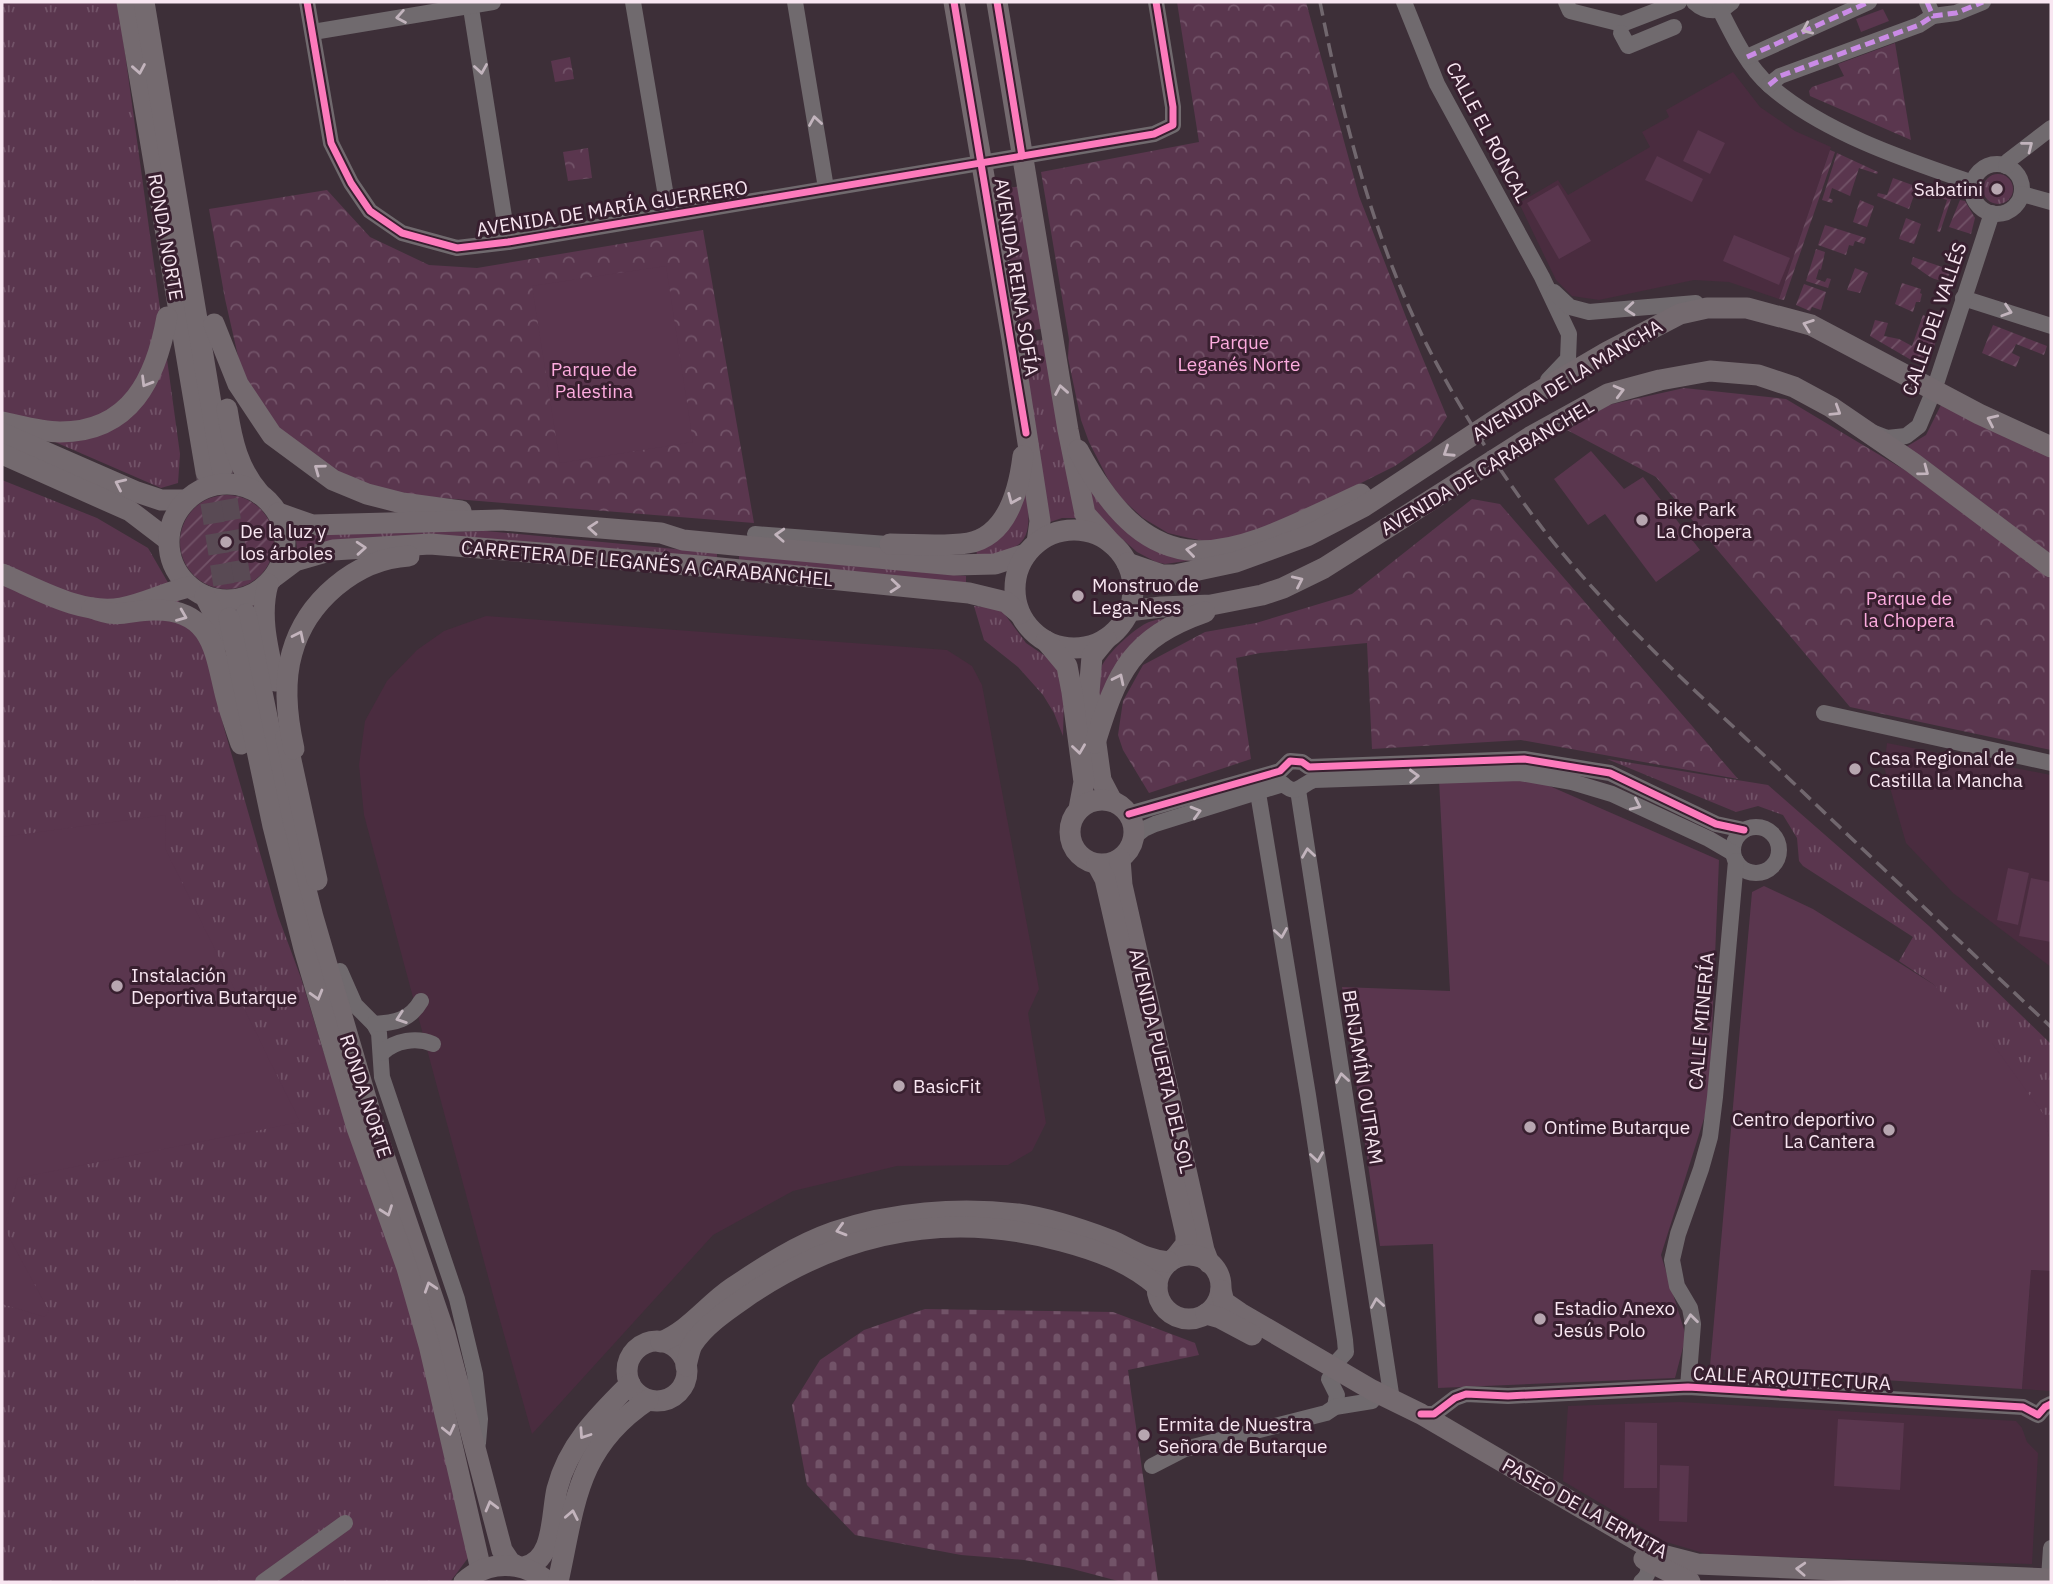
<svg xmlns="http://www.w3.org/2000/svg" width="2053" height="1584" viewBox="0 0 2053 1584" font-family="'IBM Plex Sans',sans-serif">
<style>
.built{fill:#4a2c3f}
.grass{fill:url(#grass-tufts)}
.cemetery{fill:url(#cemetery-stones)}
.park{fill:url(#park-crowns)}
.garden{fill:url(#garden-furrows)}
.pitch{fill:#5a364e}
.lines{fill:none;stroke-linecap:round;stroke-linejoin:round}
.major-tunnel{stroke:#594a54;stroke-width:21;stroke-dasharray:21 10;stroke-linecap:butt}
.minor{stroke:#706a6e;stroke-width:16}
.major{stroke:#746a6f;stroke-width:21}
.rail{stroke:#71676e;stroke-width:3.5;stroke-dasharray:14 7;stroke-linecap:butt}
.quiet{stroke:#ca8be6;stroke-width:5;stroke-dasharray:10 5;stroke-linecap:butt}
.cycleway-casing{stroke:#381f2f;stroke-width:11}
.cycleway{stroke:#fd7abc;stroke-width:7}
.oneway{stroke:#c2b4bd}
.oneway2{stroke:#c3b4bd}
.poi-dot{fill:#b7a6b0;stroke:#381f2f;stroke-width:2.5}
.labels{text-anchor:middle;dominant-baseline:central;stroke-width:6;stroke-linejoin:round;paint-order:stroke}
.street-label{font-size:19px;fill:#f8e6f1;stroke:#381f2f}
.poi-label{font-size:19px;fill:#f8e6f1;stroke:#381f2f;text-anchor:start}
.park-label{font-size:19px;fill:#fdacdf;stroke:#381f2f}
</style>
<defs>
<pattern id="grass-tufts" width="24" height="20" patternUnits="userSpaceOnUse" patternTransform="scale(1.75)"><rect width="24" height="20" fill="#5a364e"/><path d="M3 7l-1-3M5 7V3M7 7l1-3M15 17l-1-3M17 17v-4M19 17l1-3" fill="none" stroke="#725368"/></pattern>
<pattern id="cemetery-stones" width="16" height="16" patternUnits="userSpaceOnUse" patternTransform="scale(1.75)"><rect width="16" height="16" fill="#5a364e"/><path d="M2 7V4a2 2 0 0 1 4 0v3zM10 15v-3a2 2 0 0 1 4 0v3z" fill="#725368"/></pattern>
<pattern id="park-crowns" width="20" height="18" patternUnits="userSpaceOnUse" patternTransform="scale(1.75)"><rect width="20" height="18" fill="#5a364e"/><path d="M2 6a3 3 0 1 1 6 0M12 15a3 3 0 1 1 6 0" fill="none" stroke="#725368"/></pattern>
<pattern id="garden-furrows" width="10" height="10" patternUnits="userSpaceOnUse" patternTransform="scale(1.75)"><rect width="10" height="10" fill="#5a364e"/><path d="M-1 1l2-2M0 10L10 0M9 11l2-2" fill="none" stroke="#725368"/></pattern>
</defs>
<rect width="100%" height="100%" fill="#3d2f38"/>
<g class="built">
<polygon points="1733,72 1760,107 1795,131 1831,147 1779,299 1729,282 1694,280 1599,300 1572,296 1556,280 1519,203 1558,180 1568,195 1650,147 1642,132 1669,117 1666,110"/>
<polygon points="486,616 947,650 972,666 982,685 1039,989 1028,1013 1046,1123 1032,1151 1008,1165 897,1166 793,1191 713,1235 532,1434 496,1306 364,815 359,765 365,721 387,681 417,650 444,631"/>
<polygon points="1887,743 2051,775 2051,967 1953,893 1906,843 1884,767"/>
<polygon points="2031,1270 2051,1271 2051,1391 2022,1389"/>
<polygon points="1680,1402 2016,1421 2022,1428 2027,1442 2038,1453 2032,1564 1710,1555 1666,1542 1563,1481 1568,1406"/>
</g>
<g class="grass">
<polygon points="2,2 118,2 180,454 178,483 161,488 2,419"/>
<circle cx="1998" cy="189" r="15"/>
<polygon points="1021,186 1045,328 1015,334 991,191"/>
<polygon points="1047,339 1079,518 1062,518 1047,523 1017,344"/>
<polygon points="1087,479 1097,494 1200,559 1165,564 1156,562 1137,552 1095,515"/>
<polygon points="2,480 97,518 148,548 204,645 224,728 278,916 301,978 323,1050 395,1256 420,1343 471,1554 450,1582 2,1582"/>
<path d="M1026,490C1033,539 1028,550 977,557L976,546Z"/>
<polygon points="486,531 717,553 717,560 317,545 297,549 295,532 315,534"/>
<polygon points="739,555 966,576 966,584 739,563"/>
<polygon points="974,606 994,608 1003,612 1026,643 1051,660 1058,668 1064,698 1063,736 1054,713 1043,695 1018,667 984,640"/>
<path d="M1172,619L1101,707C1099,694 1095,680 1101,668C1106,654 1136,627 1149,622C1156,619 1164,618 1172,619Z"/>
<polygon points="1607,759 1768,785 1929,926 2051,1044 2051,1145 2043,1115 1933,984 1899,961 1913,937 1803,866 1799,861 1797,838 1783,815 1758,806 1736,812"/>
</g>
<polygon class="cemetery" points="925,1309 1113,1312 1195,1343 1199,1355 1128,1370 1158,1582 1122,1582 1069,1568 1024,1560 961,1555 855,1535 807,1485 792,1405 820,1360 864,1330"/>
<g class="park">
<polygon points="1177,2 1306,2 1359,196 1411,330 1447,417 1431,441 1395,466 1351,488 1254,533 1210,542 1189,538 1168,533 1143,518 1121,498 1109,481 1089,442 1081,420 1068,358 1069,339 1041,172 1199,142"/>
<polygon points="1895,43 1911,140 1810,96 1809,91 1812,87 1844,76 1838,64"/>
<polygon points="570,57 574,79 555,82 551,61"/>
<polygon points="588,148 592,178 568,181 563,152"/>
<polygon points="327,190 370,237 429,265 477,268 703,230 754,523 393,494 319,464 248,400 225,299 209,209"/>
<polygon points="1684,388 1786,399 1913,475 2051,579 2051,750 1850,707 1656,477 1567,430 1608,405"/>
<polygon points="1941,405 2051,457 2051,554 1906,447 1926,435"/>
<polygon points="1472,499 1500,504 1738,779 1521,740 1372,749 1367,643 1260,653 1236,658 1251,759 1149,793 1123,750 1118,735 1123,701 1143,665 1205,632 1256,623 1352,594"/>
</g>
<g class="garden">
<polygon points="1830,150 1835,152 1784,300 1779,299"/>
<polygon points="1837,153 1878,172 1877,174 1859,168 1850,196 1832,188 1829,198 1833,200 1832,203 1822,200"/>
<polygon points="1893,178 1951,199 1940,232 1937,231 1947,200 1916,190 1909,209 1877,196 1878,193 1887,195"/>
<polygon points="1860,200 1874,206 1867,227 1853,222"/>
<polygon points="1960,200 1965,201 1975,218 1971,234 1949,227"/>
<polygon points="1906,218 1921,224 1914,244 1899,239"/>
<polygon points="1825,225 1866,238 1864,244 1855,241 1853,246 1849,245 1846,255 1818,245"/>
<polygon points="1816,249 1825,252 1821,270 1819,269 1816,279 1825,282 1827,278 1831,279 1828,288 1806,281"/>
<path d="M1913,257L1951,270L1947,280C1932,283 1924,271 1911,264Z"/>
<polygon points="1855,268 1868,273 1860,293 1847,290"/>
<polygon points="1902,283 1921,289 1920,293 1922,294 1920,302 1916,302 1913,312 1895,304"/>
<polygon points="1804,284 1826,292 1821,310 1812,307 1810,311 1796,305"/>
<polygon points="1923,315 1941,323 1932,354 1927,362 1918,364 1870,336 1875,320 1888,323 1884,336 1899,339 1912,346"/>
<polygon points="1993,325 2047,346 2044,355 2016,344 2012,353 2020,357 2016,367 1982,353"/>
<circle cx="227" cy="542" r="47"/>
</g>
<g class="pitch">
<polygon points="1883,9 1889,21 1861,32 1856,19"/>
<polygon points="1698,130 1725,143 1710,174 1683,161"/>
<polygon points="1657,156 1703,179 1692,202 1645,180"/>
<polygon points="1558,185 1591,241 1559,259 1527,203"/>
<polygon points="1734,235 1790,258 1779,285 1723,261"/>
<polygon points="666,266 693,442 560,463 532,286"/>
<polygon points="1591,451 1624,489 1643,477 1700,550 1656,582 1605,514 1588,525 1554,479"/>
<polygon points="1529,777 1719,860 1709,1103 1661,1255 1686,1336 1675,1378 1438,1388 1433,1244 1380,1246 1342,987 1450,991 1439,780"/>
<polygon points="165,815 166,850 300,1122 18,1178 4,1228 49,1311 45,1317 2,1304 2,837"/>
<polygon points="2008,868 2029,873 2018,925 1997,920"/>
<polygon points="2031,878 2051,882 2051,942 2019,936"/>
<polygon points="1764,886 1813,909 1933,984 1992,1043 2044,1115 2051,1145 2051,1271 2031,1270 2022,1389 1716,1369 1710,1366 1752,892"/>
<polygon points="1838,1419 1904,1423 1900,1490 1834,1486"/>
<polygon points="1625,1422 1657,1423 1657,1488 1624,1488"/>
<polygon points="1660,1465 1689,1466 1687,1522 1659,1521"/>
</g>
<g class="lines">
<g class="major-tunnel">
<polyline points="222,469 246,614"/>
<polyline points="206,472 229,618"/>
</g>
<g class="minor">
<polyline points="307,2 331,143 351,183 370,211 402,233 457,248 508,242 1154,134 1173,125 1173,107 1156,2"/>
<polyline points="470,2 508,242"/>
<polyline points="633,2 669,214"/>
<polyline points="795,2 826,188"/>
<polyline points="1404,2 1437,84 1542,277 1569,334 1568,359 1548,380"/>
<polyline points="1566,2 1570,11 1622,24 1679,2"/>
<path d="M1694,2C1706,13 1720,13 1732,2"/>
<polyline points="1927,2 1933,16 1956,13 1983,2"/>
<path d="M1720,10C1733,36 1748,67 1770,86C1824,133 1906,160 1973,183"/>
<polyline points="313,32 493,2"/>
<polyline points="1621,33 1628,46 1674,27"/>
<polyline points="1747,57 1869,2"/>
<polyline points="1769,85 1780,76 1919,25 1933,16"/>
<circle cx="1997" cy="189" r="25"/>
<polyline points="2006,166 2008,161 2051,128"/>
<polyline points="2022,194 2051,202"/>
<polyline points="1554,292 1570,307 1589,312 1696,303"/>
<polyline points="1963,298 2051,326"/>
<polyline points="1874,433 1887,438 1906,436 1919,426 1934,390 1992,213"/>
<polyline points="755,534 900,545"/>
<polyline points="1824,713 2051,763"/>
<polyline points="1298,790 1392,1400"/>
<polyline points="1258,793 1308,1095 1345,1340 1346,1352 1333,1366"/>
<polyline points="1129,814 1280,771 1290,761 1302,762 1309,767 1524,759 1610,773 1716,824 1744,830"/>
<circle cx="1756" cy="850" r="23"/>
<path d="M1134,837L1144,829L1155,824L1283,784C1297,797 1300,785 1314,780L1520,773L1572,782L1612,794L1709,839L1733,853"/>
<polyline points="340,971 355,1005 374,1024 379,1033 382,1077 457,1299 475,1374 480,1419 478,1443"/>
<path d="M374,1024C395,1023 410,1020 421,1001"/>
<path d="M382,1053C395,1040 417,1037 433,1044"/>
<polyline points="1329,1379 1337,1395 1335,1407"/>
<polyline points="1688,1387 1693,1324 1690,1308 1677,1286 1672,1260 1678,1234 1701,1169 1710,1137 1715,1097 1736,861"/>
<polyline points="1421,1414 1434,1414 1455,1398 1466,1394 1508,1396 1688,1387 2023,1407 2038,1415 2045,1407 2051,1404"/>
<polyline points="1152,1466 1185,1449 1326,1413 1335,1407 1372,1401"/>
<polyline points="2049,1578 2051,1548"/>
<polyline points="263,1582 345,1523"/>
<path d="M1641,1582C1650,1574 1650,1568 1644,1558"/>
</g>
<g class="major">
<polyline points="127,2 206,472"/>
<polyline points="144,2 222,469"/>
<polyline points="954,2 1012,339 1040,521 1037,543"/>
<polyline points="997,2 1068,430 1085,514 1112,544"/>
<polyline points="214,324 238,384 272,435 333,480 367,494 402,503 461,511"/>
<path d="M227,409C232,441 238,469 260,494"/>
<path d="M2,422C21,426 41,432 60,432C131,432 156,378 167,317"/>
<polyline points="2,433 137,492 161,500 185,500"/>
<path d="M1078,450C1159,602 1236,552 1361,494"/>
<polyline points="2,454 130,511 168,540"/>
<circle cx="227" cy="542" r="58"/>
<polyline points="278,513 312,525 501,520 661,533 683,540 734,545 954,565 995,564 1026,554"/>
<circle cx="1074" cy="589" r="59"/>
<path d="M890,544C915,544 943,547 968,543C1008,536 1019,489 1023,456"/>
<polyline points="1127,563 1162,575 1175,575 1236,562 1307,536 1363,507 1535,394 1607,352 1680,314 1707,308 1747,308 1811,325 1979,414 2051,447"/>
<path d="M2,574C38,589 81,615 121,608C144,604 166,592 189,587"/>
<polyline points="275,576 295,561 333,550 430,544 700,566 969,593 1006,602 1020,614"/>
<path d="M268,584C259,616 268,649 275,681"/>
<polyline points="205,596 217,620 221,640"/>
<path d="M92,608C119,620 131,609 156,610C214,610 215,654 226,697C230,713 236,729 241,744"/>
<polyline points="1128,611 1161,607 1211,605 1262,595 1283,588 1324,568 1530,437 1608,394 1660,380 1710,371 1758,375 1794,387 1831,407 1913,463 2051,567"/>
<polyline points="246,614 288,819 313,917 375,1129 445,1334 502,1550 510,1562 517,1566"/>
<polyline points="229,618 273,826 304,949 357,1128 407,1268 429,1345 481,1570"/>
<polyline points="1106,639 1092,656 1089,693 1101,780 1112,801"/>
<polyline points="1046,641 1067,666 1072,692 1084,782 1079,809"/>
<polyline points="286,737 317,880"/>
<path d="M1095,743C1117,672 1131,638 1205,612"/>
<path d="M294,749C287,718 283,684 292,653C306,602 355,559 409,556"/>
<circle cx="1102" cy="832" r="32"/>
<polyline points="1120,859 1122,885 1204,1250 1209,1263"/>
<polyline points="1097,864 1105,879 1186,1235 1186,1244 1175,1258"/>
<circle cx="1189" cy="1287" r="32"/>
<polyline points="1221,1290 1224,1302 1240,1313 1372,1390 1421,1414 1662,1555 1697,1564 2051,1579"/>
<polyline points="1206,1314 1220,1318 1252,1335"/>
<circle cx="657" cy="1371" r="30"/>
<path d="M661,1342C690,1330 707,1305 732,1288C765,1266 797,1245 834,1232C891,1212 959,1207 1018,1214C1048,1218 1081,1229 1110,1240C1131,1249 1145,1260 1169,1262"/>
<path d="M686,1366C688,1359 689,1351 692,1345C705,1324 732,1307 752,1293C847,1230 951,1211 1062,1241C1096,1250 1130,1262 1157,1286"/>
<polyline points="1644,1559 1690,1582"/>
<path d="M523,1567C555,1562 551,1514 557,1489C568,1445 599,1415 630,1384"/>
<path d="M464,1582C489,1559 523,1561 548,1582"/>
<path d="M558,1582C575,1505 576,1448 648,1400"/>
</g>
<path class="rail" d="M1320,2C1344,122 1374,243 1431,353C1464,416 1503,477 1546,533C1614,619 1703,698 1783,773C1872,858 1961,943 2051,1027"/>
<g class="quiet">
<polyline points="1927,2 1933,16 1956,13 1983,2"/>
<polyline points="1747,57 1869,2"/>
<polyline points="1769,85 1780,76 1919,25 1933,16"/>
</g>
<g class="cycleway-casing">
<g id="cycleway">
<polyline points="307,2 331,143 351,183 370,211 402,233 457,248 508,242 1154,134 1173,125 1173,107 1156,2"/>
<polyline points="954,2 1026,433"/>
<polyline points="997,2 1022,156"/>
<polyline points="1129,814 1280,771 1290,761 1302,762 1309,767 1524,759 1610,773 1716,824 1744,830"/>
<polyline points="1421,1414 1434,1414 1455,1398 1466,1394 1508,1396 1688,1387 2023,1407 2038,1415 2045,1407 2051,1404"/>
</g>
</g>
<use href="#cycleway" class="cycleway"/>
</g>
<defs><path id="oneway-chevron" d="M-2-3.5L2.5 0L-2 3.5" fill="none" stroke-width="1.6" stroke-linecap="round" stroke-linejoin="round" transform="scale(1.75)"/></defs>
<g class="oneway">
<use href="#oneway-chevron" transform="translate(401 17) rotate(170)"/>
<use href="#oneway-chevron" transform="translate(1807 29) rotate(156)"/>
<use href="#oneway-chevron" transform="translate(481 69) rotate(81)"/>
<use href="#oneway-chevron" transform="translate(815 121) rotate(-99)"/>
<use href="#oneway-chevron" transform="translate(2028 146) rotate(-38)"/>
<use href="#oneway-chevron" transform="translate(1630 309) rotate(175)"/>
<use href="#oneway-chevron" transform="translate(2007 311) rotate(18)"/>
<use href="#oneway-chevron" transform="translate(780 535) rotate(-177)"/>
<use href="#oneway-chevron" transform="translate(1414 776) rotate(-2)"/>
<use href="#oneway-chevron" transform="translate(1636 805) rotate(25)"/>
<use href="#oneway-chevron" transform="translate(1196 812) rotate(-16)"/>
<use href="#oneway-chevron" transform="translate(1308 853) rotate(-98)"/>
<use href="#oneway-chevron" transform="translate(1281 933) rotate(81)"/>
<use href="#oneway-chevron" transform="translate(401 1018) rotate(161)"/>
<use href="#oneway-chevron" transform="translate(1342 1078) rotate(-99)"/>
<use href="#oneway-chevron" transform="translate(1317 1157) rotate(82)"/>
<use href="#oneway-chevron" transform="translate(1377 1303) rotate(-99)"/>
<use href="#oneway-chevron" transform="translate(1691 1319) rotate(-97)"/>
</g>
<g class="oneway2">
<use href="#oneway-chevron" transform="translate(139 69) rotate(80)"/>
<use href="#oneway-chevron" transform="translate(1808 325) rotate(-160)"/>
<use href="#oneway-chevron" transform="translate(146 382) rotate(121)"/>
<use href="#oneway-chevron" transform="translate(1061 390) rotate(-100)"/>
<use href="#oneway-chevron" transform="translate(1619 391) rotate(-15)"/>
<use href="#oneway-chevron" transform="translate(1836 411) rotate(32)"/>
<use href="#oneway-chevron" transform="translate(1992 420) rotate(-155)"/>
<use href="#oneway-chevron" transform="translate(1448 452) rotate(147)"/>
<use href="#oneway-chevron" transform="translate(319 469) rotate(-144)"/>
<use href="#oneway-chevron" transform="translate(1924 471) rotate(37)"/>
<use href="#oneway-chevron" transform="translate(120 484) rotate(-155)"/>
<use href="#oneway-chevron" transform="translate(1013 499) rotate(113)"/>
<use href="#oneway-chevron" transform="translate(593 528) rotate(-176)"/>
<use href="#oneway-chevron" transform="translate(361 548) rotate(-4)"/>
<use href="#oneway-chevron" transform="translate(1191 550) rotate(-172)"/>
<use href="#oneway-chevron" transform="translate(1298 581) rotate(-25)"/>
<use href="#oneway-chevron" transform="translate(895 586) rotate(5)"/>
<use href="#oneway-chevron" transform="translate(182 616) rotate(22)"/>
<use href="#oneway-chevron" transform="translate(299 636) rotate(-64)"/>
<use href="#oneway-chevron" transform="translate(1119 679) rotate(-64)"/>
<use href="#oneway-chevron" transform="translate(1079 749) rotate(82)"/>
<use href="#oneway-chevron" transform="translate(317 995) rotate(74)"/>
<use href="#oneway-chevron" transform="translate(387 1211) rotate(70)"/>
<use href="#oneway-chevron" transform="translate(841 1230) rotate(164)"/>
<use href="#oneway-chevron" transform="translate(430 1287) rotate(-108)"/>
<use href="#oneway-chevron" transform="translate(449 1430) rotate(77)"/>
<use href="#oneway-chevron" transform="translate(584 1434) rotate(124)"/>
<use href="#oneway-chevron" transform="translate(491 1506) rotate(-105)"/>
<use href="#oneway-chevron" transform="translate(572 1515) rotate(-79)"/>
<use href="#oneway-chevron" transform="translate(1801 1569) rotate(-177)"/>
</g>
<g class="poi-dot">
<circle cx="1997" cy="189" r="7"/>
<circle cx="1642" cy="520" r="7"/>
<circle cx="226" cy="542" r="7"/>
<circle cx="1078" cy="596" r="7"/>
<circle cx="1855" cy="769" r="7"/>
<circle cx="117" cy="986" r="7"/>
<circle cx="899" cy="1086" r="7"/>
<circle cx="1530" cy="1127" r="7"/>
<circle cx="1889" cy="1130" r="7"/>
<circle cx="1540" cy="1319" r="7"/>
<circle cx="1144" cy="1435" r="7"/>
</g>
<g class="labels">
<g class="street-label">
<text transform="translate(1488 132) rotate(62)">CALLE EL RONCAL</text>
<text transform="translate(612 208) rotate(-9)">AVENIDA DE MARÍA GUERRERO</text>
<text transform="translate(166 237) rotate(80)">RONDA NORTE</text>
<text transform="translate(1017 277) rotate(81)">AVENIDA REINA SOFÍA</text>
<text transform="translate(1934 319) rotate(-71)">CALLE DEL VALLÉS</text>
<text transform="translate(1567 380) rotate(-31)">AVENIDA DE LA MANCHA</text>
<text transform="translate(1487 467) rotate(-31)">AVENIDA DE CARABANCHEL</text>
<text transform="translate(647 563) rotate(5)">CARRETERA DE LEGANÉS A CARABANCHEL</text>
<text transform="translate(1701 1021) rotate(-85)">CALLE MINERÍA</text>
<text transform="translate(1162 1061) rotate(77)">AVENIDA PUERTA DEL SOL</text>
<text transform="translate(1363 1077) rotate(81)">BENJAMÍN OUTRAM</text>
<text transform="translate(366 1096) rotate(72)">RONDA NORTE</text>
<text transform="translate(1792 1378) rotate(3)">CALLE ARQUITECTURA</text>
<text transform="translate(1585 1508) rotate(29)">PASEO DE LA ERMITA</text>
</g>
<g class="poi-label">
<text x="1983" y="189" text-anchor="end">Sabatini</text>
<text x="1656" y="509">Bike Park<tspan x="1656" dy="22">La Chopera</tspan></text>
<text x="240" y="531">De la luz y<tspan x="240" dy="22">los árboles</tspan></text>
<text x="1092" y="585">Monstruo de<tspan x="1092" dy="22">Lega-Ness</tspan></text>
<text x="1869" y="758">Casa Regional de<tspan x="1869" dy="22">Castilla la Mancha</tspan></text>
<text x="131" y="975">Instalación<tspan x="131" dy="22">Deportiva Butarque</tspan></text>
<text x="913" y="1086">BasicFit</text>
<text x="1875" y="1119" text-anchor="end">Centro deportivo<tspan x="1875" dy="22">La Cantera</tspan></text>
<text x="1544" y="1127">Ontime Butarque</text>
<text x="1554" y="1308">Estadio Anexo<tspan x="1554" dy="22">Jesús Polo</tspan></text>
<text x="1158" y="1424">Ermita de Nuestra<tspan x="1158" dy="22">Señora de Butarque</tspan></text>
</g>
<g class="park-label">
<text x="1239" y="342">Parque<tspan x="1239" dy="22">Leganés Norte</tspan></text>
<text x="594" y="369">Parque de<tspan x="594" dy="22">Palestina</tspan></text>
<text x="1909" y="598">Parque de<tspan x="1909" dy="22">la Chopera</tspan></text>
</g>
</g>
<rect width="2053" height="1584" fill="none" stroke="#f8e6f1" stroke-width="7"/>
</svg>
